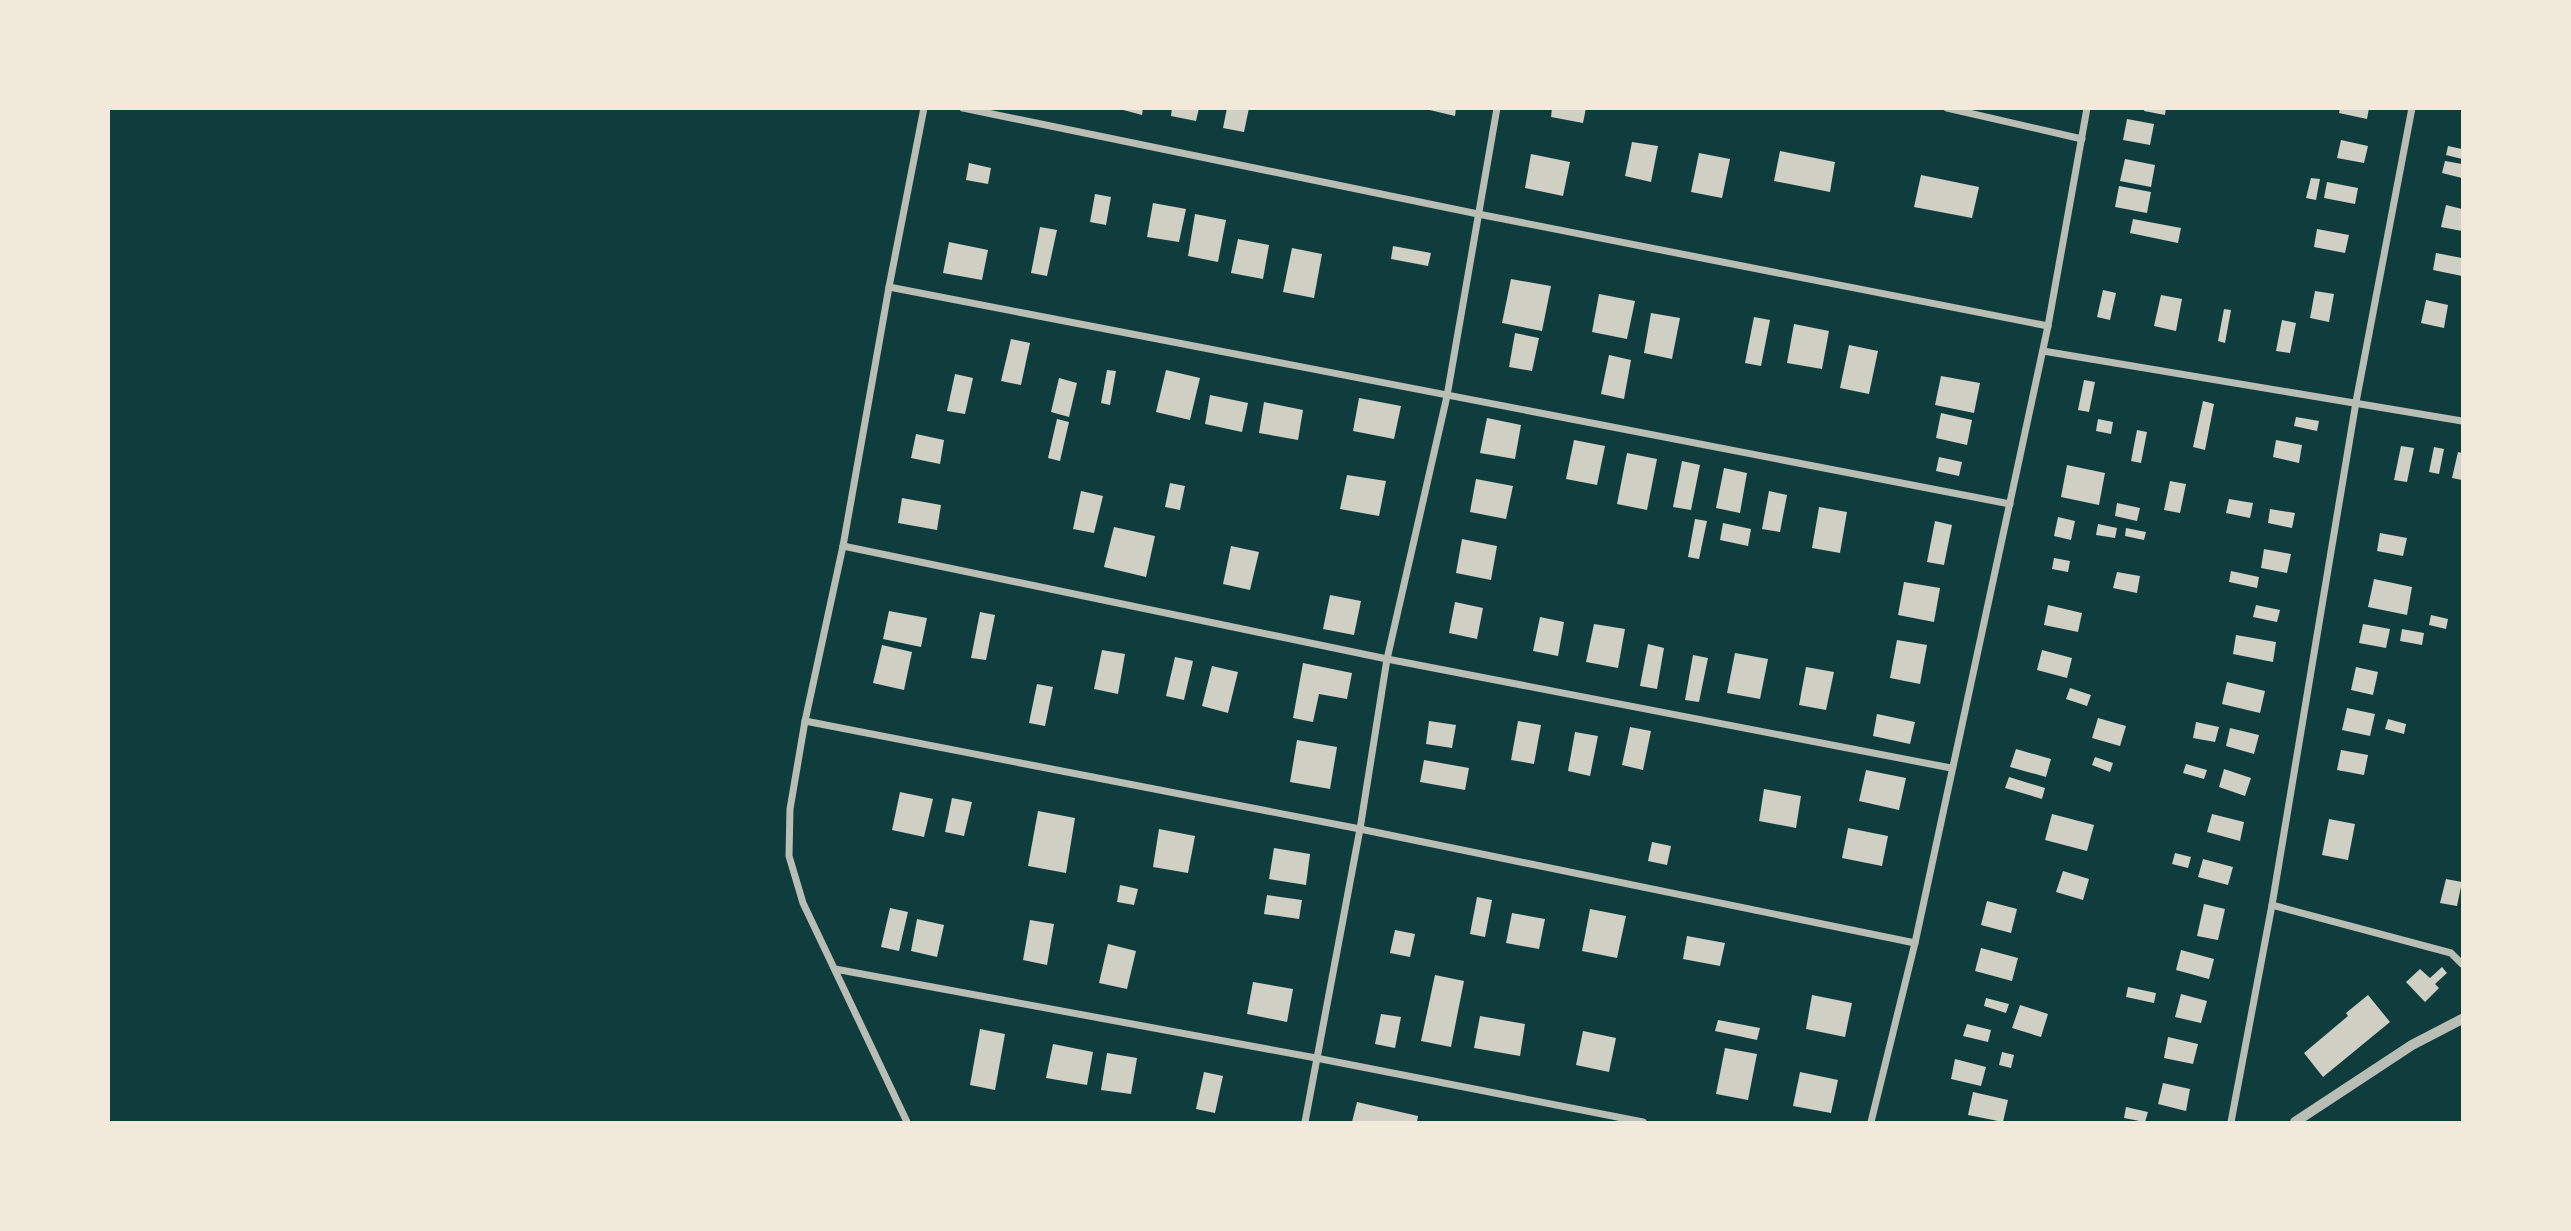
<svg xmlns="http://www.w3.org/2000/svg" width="2571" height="1231" viewBox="0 0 2571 1231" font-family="Ubuntu,sans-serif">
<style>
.building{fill:#cfcfc3}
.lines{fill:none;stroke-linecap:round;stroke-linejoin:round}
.minor{stroke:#b8beb3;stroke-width:7}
.tertiary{stroke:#b8beb3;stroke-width:10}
</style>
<rect width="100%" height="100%" fill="#0f3d3e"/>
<g class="building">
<polygon points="1116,108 1143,108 1142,115"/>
<polygon points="1172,108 1199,108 1196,121 1171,116"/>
<polygon points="1227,108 1249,108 1244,132 1223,128"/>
<polygon points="1421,108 1456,108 1455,116"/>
<polygon points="1552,108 1586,108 1583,123 1551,117"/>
<polygon points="2145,108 2166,108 2165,115 2144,111"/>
<polygon points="2340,108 2369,108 2367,119 2339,113"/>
<polygon points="2127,119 2154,124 2150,145 2123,140"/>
<polygon points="2341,140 2368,146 2364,163 2337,158"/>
<polygon points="1632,142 1658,146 1651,182 1625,176"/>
<polygon points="2448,146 2462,149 2462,159 2446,155"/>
<polygon points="1780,151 1835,162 1830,192 1774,181"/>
<polygon points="1699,153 1730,159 1722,198 1691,192"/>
<polygon points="1531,154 1570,162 1563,196 1525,188"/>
<polygon points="2125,159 2155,165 2151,187 2120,181"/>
<polygon points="2445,161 2462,164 2462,178 2442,173"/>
<polygon points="969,163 991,168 988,184 966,180"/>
<polygon points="1921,175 1979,187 1972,218 1914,207"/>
<polygon points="2311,178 2320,179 2316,200 2306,198"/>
<polygon points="2327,182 2358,188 2355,204 2324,198"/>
<polygon points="2119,186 2151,192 2147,213 2115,207"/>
<polygon points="1095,194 1111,197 1106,225 1090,222"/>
<polygon points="1153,203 1186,209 1179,242 1147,237"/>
<polygon points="2446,205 2462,209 2462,231 2441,227"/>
<polygon points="1195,214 1226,220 1218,262 1188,256"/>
<polygon points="2133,219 2181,228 2178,243 2130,233"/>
<polygon points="1040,227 1057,230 1047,276 1031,273"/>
<polygon points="2317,229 2349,235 2345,253 2314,247"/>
<polygon points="1238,239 1269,245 1263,279 1231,273"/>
<polygon points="949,242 988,250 982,280 943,273"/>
<polygon points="1393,246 1431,253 1428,266 1391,259"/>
<polygon points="1292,248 1322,254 1314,298 1283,292"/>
<polygon points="2436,253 2462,258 2462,276 2433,270"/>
<polygon points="1511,279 1551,286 1542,331 1502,323"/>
<polygon points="2103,290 2116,293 2110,320 2097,317"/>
<polygon points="2315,291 2334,294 2329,322 2310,318"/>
<polygon points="1599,294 1635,301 1627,339 1592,332"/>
<polygon points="2161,295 2182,299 2176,331 2154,326"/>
<polygon points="2426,300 2448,305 2444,328 2421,323"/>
<polygon points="2224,309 2231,310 2225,343 2218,341"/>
<polygon points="1651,313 1680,318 1672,359 1644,353"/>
<polygon points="1754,317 1770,320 1761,366 1745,363"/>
<polygon points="2282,320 2296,323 2290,353 2276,351"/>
<polygon points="1794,324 1829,331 1822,369 1787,363"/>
<polygon points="1515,333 1539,338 1532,371 1509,367"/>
<polygon points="1011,339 1030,343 1021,385 1001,381"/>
<polygon points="1849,345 1878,351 1869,394 1840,388"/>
<polygon points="1609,355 1631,360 1624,399 1601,394"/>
<polygon points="1107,370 1116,371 1110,405 1101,403"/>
<polygon points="1166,370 1200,378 1190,420 1156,412"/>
<polygon points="955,374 973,378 965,414 947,411"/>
<polygon points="1941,376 1980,383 1974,413 1935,405"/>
<polygon points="1059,378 1077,383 1069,417 1051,412"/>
<polygon points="2084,380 2095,382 2089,412 2078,410"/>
<polygon points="1210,395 1248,403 1242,432 1205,424"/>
<polygon points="1359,398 1401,406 1394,439 1353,431"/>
<polygon points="2203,401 2214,404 2205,450 2193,447"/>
<polygon points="1264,402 1303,410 1298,440 1259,433"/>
<polygon points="1941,413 1972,420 1967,445 1936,438"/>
<polygon points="2296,417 2319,421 2317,431 2294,426"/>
<polygon points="1487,418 1521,425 1515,459 1480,453"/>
<polygon points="1057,419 1069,422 1060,461 1048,458"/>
<polygon points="2098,419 2113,422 2111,434 2096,431"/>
<polygon points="2137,430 2147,432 2141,463 2131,461"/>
<polygon points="916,434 944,440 940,464 911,458"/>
<polygon points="1574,440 1605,446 1597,485 1566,479"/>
<polygon points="2276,440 2302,445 2299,463 2273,457"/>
<polygon points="2401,446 2414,448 2407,482 2394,480"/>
<polygon points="2434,447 2444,449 2439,474 2429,472"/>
<polygon points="2458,452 2462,453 2462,480 2452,478"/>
<polygon points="1627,453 1657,459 1647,510 1617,504"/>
<polygon points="1939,457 1962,462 1959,476 1936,471"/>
<polygon points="1682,461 1700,465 1691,510 1673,507"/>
<polygon points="2067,465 2105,473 2099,505 2061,497"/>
<polygon points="1724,468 1747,473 1740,513 1716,508"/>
<polygon points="1347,475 1386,481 1379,516 1340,509"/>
<polygon points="1476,479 1513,486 1506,519 1470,512"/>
<polygon points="2170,481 2186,484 2180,513 2164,510"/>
<polygon points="1170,483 1185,486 1180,510 1165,507"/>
<polygon points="1081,491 1103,496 1094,533 1073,529"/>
<polygon points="1769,491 1787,495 1780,532 1762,529"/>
<polygon points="902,498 941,505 937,530 898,523"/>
<polygon points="2229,499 2253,503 2250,518 2226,513"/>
<polygon points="2117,503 2140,508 2137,521 2115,516"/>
<polygon points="1819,507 1847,512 1840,553 1812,548"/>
<polygon points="2270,509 2295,513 2292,528 2268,523"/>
<polygon points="2058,517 2075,521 2071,540 2054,536"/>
<polygon points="1695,519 1707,521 1699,559 1688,557"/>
<polygon points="1935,521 1952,525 1944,565 1927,562"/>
<polygon points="1723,523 1751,529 1748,546 1720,540"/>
<polygon points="2098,524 2117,528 2115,538 2096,535"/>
<polygon points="1114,527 1155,536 1146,577 1104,567"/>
<polygon points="2126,528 2146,532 2144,540 2125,536"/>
<polygon points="2380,533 2407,538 2403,556 2377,551"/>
<polygon points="1462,539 1497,546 1491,580 1456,573"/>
<polygon points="1231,546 1259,552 1250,590 1223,584"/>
<polygon points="2264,549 2291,554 2287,573 2261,568"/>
<polygon points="2054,558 2070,561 2068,572 2052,569"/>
<polygon points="2231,571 2259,577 2257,588 2229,582"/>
<polygon points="2117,572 2140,576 2137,593 2113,588"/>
<polygon points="2374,579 2412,587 2407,615 2368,607"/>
<polygon points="1904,582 1940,588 1934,622 1898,615"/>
<polygon points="1330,595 1361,601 1354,635 1323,629"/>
<polygon points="1455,602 1483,608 1477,639 1449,633"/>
<polygon points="2048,605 2082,613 2078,632 2044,625"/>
<polygon points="2256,605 2280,610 2277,622 2253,617"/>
<polygon points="889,611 927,618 921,647 883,639"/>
<polygon points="980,612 995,615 986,660 971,658"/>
<polygon points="2431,615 2448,619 2446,629 2429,625"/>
<polygon points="1540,617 1564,622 1558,656 1533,651"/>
<polygon points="1594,624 1625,629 1618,668 1586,662"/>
<polygon points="2363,624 2390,629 2386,648 2359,643"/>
<polygon points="2402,629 2424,633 2422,645 2400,641"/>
<polygon points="2236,635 2276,642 2273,662 2233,654"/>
<polygon points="1897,640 1927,645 1920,684 1890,678"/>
<polygon points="1648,644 1664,648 1657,689 1640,686"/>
<polygon points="882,645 912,652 904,690 873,683"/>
<polygon points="1102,650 1125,654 1118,694 1094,689"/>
<polygon points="2042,650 2072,658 2067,678 2037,670"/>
<polygon points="1735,653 1768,659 1760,699 1727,693"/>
<polygon points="1693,655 1708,658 1699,702 1685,700"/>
<polygon points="1175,657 1193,661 1184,700 1166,696"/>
<polygon points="1303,663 1352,673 1347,699 1319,694 1313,722 1293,718"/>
<polygon points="1212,666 1238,672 1228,713 1202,706"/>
<polygon points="1806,667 1834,672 1826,710 1799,705"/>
<polygon points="2356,667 2378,672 2373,695 2351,690"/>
<polygon points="2227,682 2265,691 2260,713 2222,704"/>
<polygon points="1037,684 1053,687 1045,726 1029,723"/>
<polygon points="2070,688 2091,695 2087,706 2066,699"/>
<polygon points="2347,708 2375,714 2370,736 2342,730"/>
<polygon points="1877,714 1915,722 1910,744 1873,736"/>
<polygon points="2098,718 2126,726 2120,746 2092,738"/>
<polygon points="2388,719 2406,724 2404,734 2385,729"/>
<polygon points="1429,721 1456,725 1452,748 1426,744"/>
<polygon points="1518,721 1541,725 1534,764 1511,760"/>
<polygon points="2196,722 2219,727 2215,742 2193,738"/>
<polygon points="1630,727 1651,731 1643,770 1622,765"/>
<polygon points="2230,728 2259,735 2254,754 2226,746"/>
<polygon points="1575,732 1598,736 1590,776 1568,771"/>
<polygon points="1297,740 1337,747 1330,789 1290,782"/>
<polygon points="2016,749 2051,759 2046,777 2010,767"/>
<polygon points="2341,750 2368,755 2364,775 2337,770"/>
<polygon points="2095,757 2113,763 2110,772 2092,765"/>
<polygon points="1424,760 1469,768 1465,790 1420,782"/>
<polygon points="2186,764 2207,770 2204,779 2183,773"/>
<polygon points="2224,769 2251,778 2245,796 2219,787"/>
<polygon points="1866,770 1906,778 1899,810 1859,801"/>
<polygon points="2009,777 2045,788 2042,799 2005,788"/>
<polygon points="1764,789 1801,796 1796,828 1759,821"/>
<polygon points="900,792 933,799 924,837 892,830"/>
<polygon points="952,798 972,802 964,836 945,832"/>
<polygon points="1038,811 1075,818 1066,873 1028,866"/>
<polygon points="2052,814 2094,825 2087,851 2045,840"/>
<polygon points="2212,814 2244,822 2240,841 2207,832"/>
<polygon points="2329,819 2355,824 2348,860 2322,855"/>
<polygon points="1848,828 1888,836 1882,866 1842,858"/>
<polygon points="1159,829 1195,836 1188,873 1153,867"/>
<polygon points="1652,842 1671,846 1667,865 1648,861"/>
<polygon points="1274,848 1310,854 1306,885 1269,879"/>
<polygon points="2175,853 2191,857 2188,868 2172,864"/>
<polygon points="2203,859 2233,867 2228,885 2198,877"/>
<polygon points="2063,871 2089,879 2083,900 2056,892"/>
<polygon points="2446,879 2462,882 2457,906 2440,903"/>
<polygon points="1120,885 1138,889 1134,905 1117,902"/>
<polygon points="1267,895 1302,900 1299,919 1264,914"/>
<polygon points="1477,897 1492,900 1485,937 1470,934"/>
<polygon points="1987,901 2017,909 2011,933 1981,925"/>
<polygon points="2204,904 2225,909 2218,940 2197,936"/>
<polygon points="890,908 908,912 899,951 881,947"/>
<polygon points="1590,909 1626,916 1617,958 1582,951"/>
<polygon points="1512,913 1545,919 1539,949 1506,943"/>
<polygon points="917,919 944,925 937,957 911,951"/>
<polygon points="1030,920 1054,924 1047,965 1023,960"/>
<polygon points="1395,930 1415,934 1410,957 1390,953"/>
<polygon points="1687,936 1725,943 1720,966 1683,959"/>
<polygon points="1108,944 1136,951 1127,989 1099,983"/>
<polygon points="1981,948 2018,958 2012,981 1975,971"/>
<polygon points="2181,950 2214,959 2209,979 2176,970"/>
<polygon points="2442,967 2447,973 2435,984 2439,988 2425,1002 2406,982 2420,969 2430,978"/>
<polygon points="1435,975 1464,981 1451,1047 1421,1041"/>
<polygon points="1253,982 1293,989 1287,1022 1247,1014"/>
<polygon points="2128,987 2156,993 2154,1003 2126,997"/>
<polygon points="2181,994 2207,1001 2201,1023 2175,1017"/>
<polygon points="1812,995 1852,1003 1845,1037 1806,1029"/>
<polygon points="2368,995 2390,1022 2323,1077 2304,1053 2348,1016 2346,1013"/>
<polygon points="1986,998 2009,1004 2006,1013 1984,1006"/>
<polygon points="2020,1005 2048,1014 2041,1037 2012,1028"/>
<polygon points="1381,1014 1401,1017 1395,1048 1375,1044"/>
<polygon points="1480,1016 1525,1024 1520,1056 1474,1048"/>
<polygon points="1718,1020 1760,1028 1757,1040 1715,1031"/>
<polygon points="1967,1024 1991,1030 1988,1042 1963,1036"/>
<polygon points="980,1029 1005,1034 995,1090 970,1085"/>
<polygon points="1583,1031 1616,1038 1609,1072 1576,1065"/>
<polygon points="2168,1037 2198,1044 2193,1064 2164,1058"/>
<polygon points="1053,1044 1093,1052 1087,1085 1046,1078"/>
<polygon points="1725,1048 1757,1054 1748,1100 1716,1094"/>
<polygon points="2002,1052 2014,1055 2011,1068 1999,1065"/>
<polygon points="1107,1053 1137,1058 1131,1094 1101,1090"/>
<polygon points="1955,1059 1986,1067 1981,1086 1951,1079"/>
<polygon points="1204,1072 1223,1076 1215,1113 1196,1109"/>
<polygon points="1800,1072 1838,1080 1831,1113 1793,1106"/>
<polygon points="2163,1083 2190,1089 2186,1111 2158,1104"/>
<polygon points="1973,1092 2008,1100 2003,1122 1968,1115"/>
<polygon points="1357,1102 1418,1116 1417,1122 1352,1122"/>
<polygon points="2126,1107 2148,1112 2145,1122 2124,1118"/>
</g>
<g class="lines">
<g class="minor">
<polyline points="963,108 1478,214 2048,326"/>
<polyline points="1947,108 2082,139"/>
<polyline points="889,287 2010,504"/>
<polyline points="2043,351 2462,421"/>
<polyline points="843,546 1387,659 1951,768"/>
<polyline points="805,721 1360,829 1915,943"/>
<polyline points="2272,905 2451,953 2462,964"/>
<polyline points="835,969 1316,1058 1643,1122"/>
<polyline points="907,1122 803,903 789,856 790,809 805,721 843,546 889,287 924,108"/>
<polyline points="1305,1122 1360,829 1387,659 1447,396 1497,108"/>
<polyline points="1871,1122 1915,943 2048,326 2087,108"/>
<polyline points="2231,1122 2272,905 2356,402 2412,108"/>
</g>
<polyline class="tertiary" points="2295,1122 2412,1045 2462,1019"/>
</g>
<rect width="2571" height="1231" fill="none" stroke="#f1e9da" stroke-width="220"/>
</svg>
